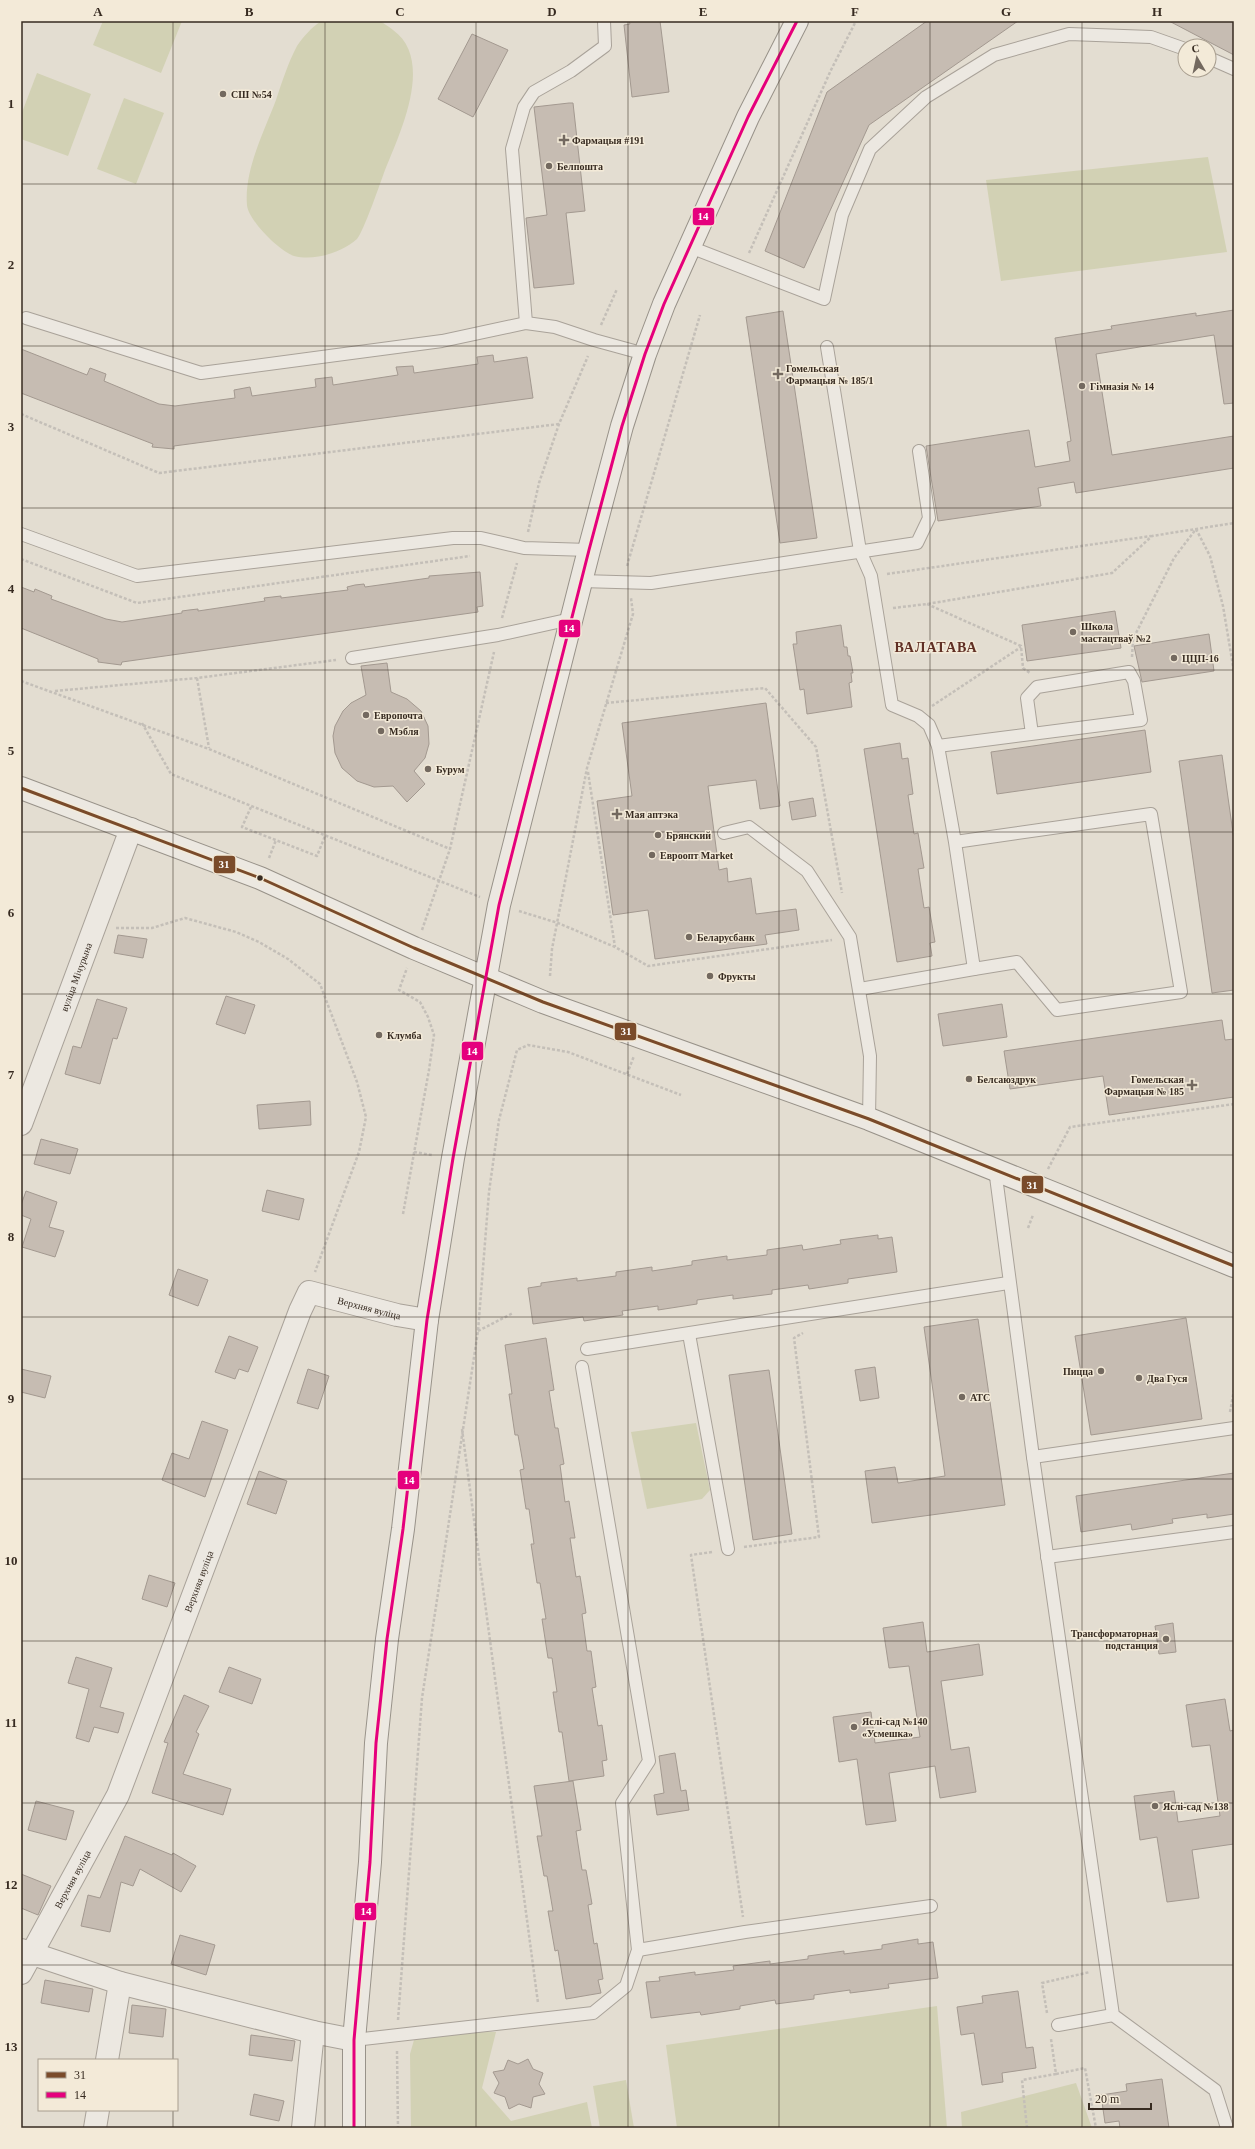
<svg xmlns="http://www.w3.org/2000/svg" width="1255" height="2149" viewBox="0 0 1255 2149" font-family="Georgia,serif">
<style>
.green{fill:#d2d1b4}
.building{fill:#c6bcb2;stroke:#a39990}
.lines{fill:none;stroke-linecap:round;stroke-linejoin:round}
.lane-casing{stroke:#a9a299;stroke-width:14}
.street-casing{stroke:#a9a299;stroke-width:24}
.secondary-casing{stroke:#989289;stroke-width:24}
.path{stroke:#c4bfb8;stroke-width:2.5;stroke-dasharray:3 2;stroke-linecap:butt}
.lane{stroke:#ece8e1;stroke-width:12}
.street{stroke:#ece8e1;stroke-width:22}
.secondary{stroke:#ece8e1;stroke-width:22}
.bus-1-casing{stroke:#f3ead8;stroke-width:6}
.bus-2-casing{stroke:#f3ead8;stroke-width:6}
.bus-1{stroke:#7a4b2a;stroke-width:3}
.bus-2{stroke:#e5007d;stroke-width:3}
.grid{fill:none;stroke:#372b21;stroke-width:1;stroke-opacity:0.55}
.poi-dot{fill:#73695f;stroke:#f3ead8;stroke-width:1.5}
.bus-dot{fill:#372b21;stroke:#f3ead8;stroke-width:1.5}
.labels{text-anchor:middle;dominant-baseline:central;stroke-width:3;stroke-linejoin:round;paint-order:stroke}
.poi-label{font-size:10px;font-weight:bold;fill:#372b21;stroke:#f3ead8;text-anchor:start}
.street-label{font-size:10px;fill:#372b21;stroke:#f3ead8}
.district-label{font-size:14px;font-weight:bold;letter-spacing:1px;fill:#602f24;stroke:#f3ead8}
.line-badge{stroke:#f3ead8;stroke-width:1.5}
.badge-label{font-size:11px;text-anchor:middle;font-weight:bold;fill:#fff}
.neatline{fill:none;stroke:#372b21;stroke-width:1.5}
.grid-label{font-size:13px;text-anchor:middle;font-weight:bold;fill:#372b21}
</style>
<rect width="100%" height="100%" fill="#e3ddd1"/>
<g class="green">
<polygon points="103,21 182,21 161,73 93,45"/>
<path d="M321,21C336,21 367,18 379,21C384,23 389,27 393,30C435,60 400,133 385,170C381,181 363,233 357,239C341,253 315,261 294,256C279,251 248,220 247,205C244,170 264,132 276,100C282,82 288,63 297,46C304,36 311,28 321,21Z"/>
<polygon points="37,73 91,94 68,156 21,139 21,115"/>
<polygon points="124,98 164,113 136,184 97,169"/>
<polygon points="1208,157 1227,252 1001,281 986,180"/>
<polygon points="696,1423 710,1490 702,1499 647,1509 631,1432"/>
<polygon points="937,2006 947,2128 677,2128 666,2045"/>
<polygon points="496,2032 482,2088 511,2121 587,2102 592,2128 411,2128 410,2054 416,2033"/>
<polygon points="626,2080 634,2128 600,2128 593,2086"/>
<polygon points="1076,2083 1092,2128 962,2128 961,2112"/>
</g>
<g class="building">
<polygon points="629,21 660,21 669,92 632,97 624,25 630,24"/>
<polygon points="927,21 1018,21 869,125 804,268 765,251 827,92"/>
<polygon points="1169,21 1234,21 1234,55"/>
<polygon points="472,34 508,50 473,117 438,99"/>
<polygon points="569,103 573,103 585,211 566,213 574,284 534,288 526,218 547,215 534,107"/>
<polygon points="1234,310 1234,403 1224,404 1214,335 1096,354 1112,455 1234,436 1234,468 1076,493 1074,482 1038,488 1041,506 938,521 926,446 1029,430 1035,467 1070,461 1067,442 1071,441 1055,338 1112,329 1111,326 1196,313 1196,316"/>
<polygon points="783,311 817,538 780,543 746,317"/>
<polygon points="21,349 87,375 90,368 106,374 104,381 159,404 175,406 235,398 234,390 250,387 252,396 316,387 315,379 332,377 333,385 398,375 396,367 413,366 414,373 478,364 477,357 493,355 494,362 527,357 533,398 174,446 174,449 152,447 153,444 21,393"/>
<polygon points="480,572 483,606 477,607 478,612 122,662 121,665 98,662 98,659 21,628 21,587 34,592 35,589 52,596 51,599 106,619 122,622 182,613 182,611 189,610 198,609 198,611 265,601 264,598 281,596 281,598 348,590 347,587 355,585 364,584 365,587 429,578 429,576"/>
<polygon points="1115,611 1121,648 1027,661 1022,625"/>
<polygon points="841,625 844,647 847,647 848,656 850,656 853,673 851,673 852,682 849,683 852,707 807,714 804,689 800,690 793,644 797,644 796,632"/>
<polygon points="1209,634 1214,671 1142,682 1134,646"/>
<polygon points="387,663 391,692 407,699 421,711 428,726 429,744 425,758 414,771 425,784 407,802 393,786 374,787 357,781 342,768 335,753 333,736 335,726 343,711 351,703 366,695 361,666"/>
<polygon points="766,703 780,806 760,809 756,780 708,786 719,870 727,868 728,882 751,878 756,914 796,909 799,930 765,935 767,944 655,959 648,910 613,915 597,801 632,796 622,723"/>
<polygon points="1145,730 1151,772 997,794 991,752"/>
<polygon points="900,743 902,759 908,758 913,794 908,795 914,834 918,833 924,868 918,869 924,908 929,907 935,942 930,943 932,956 897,962 864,749"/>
<polygon points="1222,755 1234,840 1234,990 1212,993 1179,761"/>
<polygon points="813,798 816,816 792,820 789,802"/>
<polygon points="118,935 147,939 143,958 114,953"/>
<polygon points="226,996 255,1005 245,1034 216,1024"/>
<polygon points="97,999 127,1008 117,1039 113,1038 100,1084 65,1074 73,1046 81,1048"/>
<polygon points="1002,1004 1007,1037 943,1046 938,1014"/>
<polygon points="1222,1020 1225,1040 1234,1039 1234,1097 1109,1115 1103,1076 1010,1089 1004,1051"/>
<polygon points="310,1101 311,1125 259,1129 257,1105"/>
<polygon points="41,1139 78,1149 70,1174 34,1164"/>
<polygon points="267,1190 304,1199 299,1220 262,1211"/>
<polygon points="26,1191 57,1202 49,1227 64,1231 55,1257 22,1247 31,1219 21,1215 21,1205"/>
<polygon points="878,1235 878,1239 892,1237 897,1272 848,1279 848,1283 809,1289 808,1285 772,1290 772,1294 733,1299 733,1295 697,1300 697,1304 658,1310 658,1306 622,1311 623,1315 584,1321 583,1317 533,1324 528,1288 541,1286 541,1283 577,1278 577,1281 616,1276 616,1272 652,1267 652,1271 692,1265 692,1261 727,1256 727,1260 767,1255 767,1250 802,1245 803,1250 841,1244 840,1240"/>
<polygon points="178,1269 208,1280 198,1306 169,1295"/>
<polygon points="1186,1318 1202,1419 1091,1435 1075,1336"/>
<polygon points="978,1319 1005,1505 872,1523 865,1471 895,1467 898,1483 945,1476 924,1327"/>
<polygon points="229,1336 258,1347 248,1372 239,1369 235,1379 215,1372"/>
<polygon points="546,1338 554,1390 549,1391 555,1428 558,1428 564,1464 560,1465 565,1502 569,1501 575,1538 570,1538 576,1577 580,1576 586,1613 582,1614 587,1651 591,1651 596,1687 592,1688 598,1726 602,1725 607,1760 602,1761 604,1776 569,1781 562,1732 559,1732 553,1692 557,1692 552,1658 548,1658 542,1619 546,1619 540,1583 537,1583 531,1544 534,1544 529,1509 526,1509 520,1470 524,1469 518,1435 515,1435 509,1394 512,1394 505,1345"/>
<polygon points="875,1367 879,1398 860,1401 855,1370"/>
<polygon points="21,1369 51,1376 45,1398 21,1392"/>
<polygon points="308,1369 329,1376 318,1409 297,1403"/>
<polygon points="769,1370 792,1534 753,1540 729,1375"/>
<polygon points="202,1421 228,1430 205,1497 162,1480 172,1453 189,1459"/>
<polygon points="259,1471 287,1481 276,1514 247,1504"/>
<polygon points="1234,1473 1234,1514 1207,1518 1207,1514 1172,1519 1173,1523 1132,1530 1131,1524 1081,1532 1076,1496"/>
<polygon points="149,1575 175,1583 167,1607 142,1599"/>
<polygon points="923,1622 927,1652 979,1644 983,1675 941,1681 951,1750 969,1747 976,1792 940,1798 935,1766 889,1773 896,1821 866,1825 857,1759 839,1762 833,1717 871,1712 875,1743 920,1737 909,1666 889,1668 883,1628"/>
<polygon points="1173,1623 1176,1652 1159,1654 1155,1626"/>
<polygon points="76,1657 112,1668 100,1707 124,1713 118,1733 94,1727 89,1742 76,1738 89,1689 68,1683"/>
<polygon points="229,1667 261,1679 252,1704 219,1692"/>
<polygon points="184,1695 209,1706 196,1732 199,1734 183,1774 231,1789 223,1815 152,1793 168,1743 164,1742"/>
<polygon points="1225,1699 1230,1731 1234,1730 1234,1844 1192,1850 1199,1898 1167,1902 1157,1837 1140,1840 1134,1796 1174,1791 1178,1822 1220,1816 1210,1745 1192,1747 1186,1705"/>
<polygon points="675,1753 681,1791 686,1790 689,1810 657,1815 654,1795 664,1793 659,1756"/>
<polygon points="573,1781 581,1830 576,1831 582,1870 586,1870 592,1904 588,1905 594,1944 597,1943 603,1979 598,1980 601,1993 566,1999 558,1950 555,1951 548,1911 553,1911 547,1876 544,1876 537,1836 542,1836 534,1786"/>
<polygon points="36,1801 74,1811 66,1840 28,1830"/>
<polygon points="125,1836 172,1855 173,1853 196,1866 181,1892 140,1869 133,1886 121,1882 110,1932 81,1926 88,1895 100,1898"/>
<polygon points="21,1874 51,1886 38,1915 21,1908"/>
<polygon points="180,1935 215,1945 206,1975 171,1964"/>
<polygon points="918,1939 918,1944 933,1942 938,1978 888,1984 889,1988 850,1993 850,1990 814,1995 814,1999 776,2004 775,2000 740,2006 740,2009 701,2015 700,2012 651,2018 646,1982 660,1981 659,1977 695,1972 695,1975 734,1970 733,1966 770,1961 770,1964 808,1959 808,1956 844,1951 844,1954 882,1949 882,1945"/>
<polygon points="45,1980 93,1989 89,2012 41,2003"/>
<polygon points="1018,1991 1026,2048 1033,2047 1036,2068 1002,2073 1003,2082 982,2085 974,2033 961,2035 957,2007 983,2003 982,1996"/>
<polygon points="132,2005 166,2009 163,2037 129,2033"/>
<polygon points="251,2035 295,2041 292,2061 249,2055"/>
<polygon points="528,2059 533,2069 543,2073 539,2084 545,2094 533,2097 531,2108 519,2104 509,2109 505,2097 494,2093 499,2083 493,2072 504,2070 508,2060 518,2064"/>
<polygon points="1162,2079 1169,2128 1120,2128 1119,2121 1105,2123 1101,2095 1127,2091 1126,2084"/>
<polygon points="254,2094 284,2101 279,2121 250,2115"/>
</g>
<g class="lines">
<g class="lane-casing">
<g id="lane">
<polyline points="1209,58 1234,69"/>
<polyline points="690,247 824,299 842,215 870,149 926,97 994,55 1069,34 1151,37 1185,49"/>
<polyline points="26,318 201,373 442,341 526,323 555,327 594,340 645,354"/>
<polyline points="526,323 512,149 524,107 534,92 571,71 605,46 604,21"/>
<polyline points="827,347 860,551 871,576 892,705 918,716 929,725 938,746 955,842 974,969 1017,962 1057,1010 1181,992 1151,814 955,842"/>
<polyline points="21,534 137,576 453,538 481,538 524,548 589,550"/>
<polyline points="581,581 651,583 917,543 929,518 919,451"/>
<polyline points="352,658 498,635 571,619"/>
<polyline points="938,746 1141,720 1134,681 1129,672 1037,687 1027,698 1032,734"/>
<polyline points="724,833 749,827 807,871 850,937 870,1056 869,1119"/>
<polyline points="860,989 974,969"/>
<polyline points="995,1169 1033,1457 1113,2015 1215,2090 1227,2128"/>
<polyline points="689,1334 728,1549"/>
<polyline points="587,1349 1008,1283"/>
<polyline points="1033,1457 1234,1428"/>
<polyline points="1047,1557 1234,1532"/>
<polyline points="638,1950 745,1932 931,1906"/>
<polyline points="1058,2025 1113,2015"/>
<polyline points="354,2040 593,2013 626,1986 638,1950 622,1803 649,1761 582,1367"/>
</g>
</g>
<g class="street-casing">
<g id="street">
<path id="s1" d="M21,1124L131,829"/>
<polyline points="21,1950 120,1983 313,2032 354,2040"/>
<path id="s2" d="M21,1973L118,1795L300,1311L309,1292L397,1315L427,1320"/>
<polyline points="107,2060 120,1983"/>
<polyline points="95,2128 98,2110"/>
<polyline points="303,2128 313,2032"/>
</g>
</g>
<g class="secondary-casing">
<g id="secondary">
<polyline points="21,788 260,878 414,948 543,1002 869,1119 1234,1266"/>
<polyline points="354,2128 354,2040 370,1862 376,1743 387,1639 403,1529 427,1320 453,1158 499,905 589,550 622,426 645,354 664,304 748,117 797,21"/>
</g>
</g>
<g class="path">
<polyline points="749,253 831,70 856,21"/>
<polyline points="601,325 617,289"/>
<polyline points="21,414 159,473 559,424"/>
<polyline points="1196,529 1210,556 1223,606 1234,672"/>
<polyline points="528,532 539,483 559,424 588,356"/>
<polyline points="21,559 137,603 470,556"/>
<polyline points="627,566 700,315"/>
<polyline points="887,574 1151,536"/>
<polyline points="927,604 1021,646 1023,668 1030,673"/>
<polyline points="893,608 927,604 1112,573 1152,536 1234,523"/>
<polyline points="502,618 517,563"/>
<polyline points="1132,657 1133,639 1174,558 1196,529"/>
<polyline points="197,678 209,748"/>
<polyline points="21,681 209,749 450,849"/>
<polyline points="55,691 197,678 336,660"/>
<polyline points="606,703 765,688 816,747 842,893"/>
<polyline points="932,706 1021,647"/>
<polyline points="142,723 171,774 480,897"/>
<polyline points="588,772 615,947"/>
<polyline points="251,807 242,827 317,856 325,836"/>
<polyline points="269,858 276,840"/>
<polyline points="519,911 558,923 615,947 648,966 832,940"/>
<polyline points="116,928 152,928 185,918 236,932 259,942 288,959 320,984 357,1082 366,1117 359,1152 315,1272"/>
<polyline points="422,930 450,849 494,652"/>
<polyline points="550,976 552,949 587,768 633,614 631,598"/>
<polyline points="627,1074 634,1056"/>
<polyline points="414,1152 432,1155"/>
<polyline points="1048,1169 1070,1127 1234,1104"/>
<polyline points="403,1214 429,1070 434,1035 428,1017 420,1002 399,990 407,968"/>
<polyline points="1028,1228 1033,1215"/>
<polyline points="478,1331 513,1313"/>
<polyline points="1230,1412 1234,1390"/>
<polyline points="462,1429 538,2003"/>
<polyline points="744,1547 819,1537 794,1338 803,1333"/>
<polyline points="712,1552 691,1555 743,1917"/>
<polyline points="1047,2013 1042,1983 1090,1972"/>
<polyline points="398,2020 422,1698 478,1331 489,1192 499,1120 517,1050 528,1045 568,1052 681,1095"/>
<polyline points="397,2051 398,2128"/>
<polyline points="1056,2074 1085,2068 1096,2128"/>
<polyline points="1027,2128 1022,2080 1056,2074 1051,2039"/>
</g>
<use href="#lane" class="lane"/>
<use href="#street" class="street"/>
<use href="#secondary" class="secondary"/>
<g class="bus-1-casing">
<polyline id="bus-1" points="21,788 260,878 414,948 543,1002 869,1119 1234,1266"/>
</g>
<g class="bus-2-casing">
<polyline id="bus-2" points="354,2128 354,2040 370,1862 376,1743 387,1639 403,1529 427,1320 453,1158 499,905 589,550 622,426 645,354 664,304 748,117 797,21"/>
</g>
<use href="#bus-1" class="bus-1"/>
<use href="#bus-2" class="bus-2"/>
</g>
<path class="grid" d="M173,21V2060M325,21V2128M476,21V2128M628,21V2128M779,21V2128M930,21V2128M1082,21V2128M21,184H1234M21,346H1234M21,508H1234M21,670H1234M21,832H1234M21,994H1234M21,1155H1234M21,1317H1234M21,1479H1234M21,1641H1234M21,1803H1234M21,1965H1234M173,2110V2128"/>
<g class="poi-dot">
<circle cx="223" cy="94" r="4"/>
<path d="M562 134h4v4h4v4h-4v4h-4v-4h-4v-4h4z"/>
<circle cx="549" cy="166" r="4"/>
<path d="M776 368h4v4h4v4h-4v4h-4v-4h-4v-4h4z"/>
<circle cx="1082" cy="386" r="4"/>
<circle cx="1073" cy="632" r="4"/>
<circle cx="1174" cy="658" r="4"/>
<circle cx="366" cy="715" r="4"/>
<circle cx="381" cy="731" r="4"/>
<circle cx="428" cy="769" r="4"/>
<path d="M615 808h4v4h4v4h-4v4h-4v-4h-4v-4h4z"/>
<circle cx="658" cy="835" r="4"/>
<circle cx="652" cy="855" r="4"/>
<circle cx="689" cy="937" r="4"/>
<circle cx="710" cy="976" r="4"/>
<circle cx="379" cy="1035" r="4"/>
<circle cx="969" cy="1079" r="4"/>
<path d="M1190 1079h4v4h4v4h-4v4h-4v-4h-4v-4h4z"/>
<circle cx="1101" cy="1371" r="4"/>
<circle cx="1139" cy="1378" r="4"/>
<circle cx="962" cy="1397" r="4"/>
<circle cx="1166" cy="1639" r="4"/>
<circle cx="854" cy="1727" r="4"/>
<circle cx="1155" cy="1806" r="4"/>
</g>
<circle class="bus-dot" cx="260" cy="878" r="3.5"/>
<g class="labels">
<g class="poi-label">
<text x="231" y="94">СШ №54</text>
<text x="572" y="140">Фармацыя #191</text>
<text x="557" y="166">Белпошта</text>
<text x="786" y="368">Гомельская<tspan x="786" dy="12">Фармацыя № 185/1</tspan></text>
<text x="1090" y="386">Гімназія № 14</text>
<text x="1081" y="626">Школа<tspan x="1081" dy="12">мастацтваў №2</tspan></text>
<text x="1182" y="658">ЦЦП-16</text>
<text x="374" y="715">Европочта</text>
<text x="389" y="731">Мэбля</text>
<text x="436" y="769">Бурум</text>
<text x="625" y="814">Мая аптэка</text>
<text x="666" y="835">Брянский</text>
<text x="660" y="855">Евроопт Market</text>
<text x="697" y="937">Беларусбанк</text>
<text x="718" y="976">Фрукты</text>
<text x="387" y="1035">Клумба</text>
<text x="977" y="1079">Белсаюздрук</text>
<text x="1184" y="1079" text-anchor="end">Гомельская<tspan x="1184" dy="12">Фармацыя № 185</tspan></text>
<text x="1093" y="1371" text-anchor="end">Пицца</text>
<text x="1147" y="1378">Два Гуся</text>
<text x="970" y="1397">АТС</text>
<text x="1158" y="1633" text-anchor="end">Трансформаторная<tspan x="1158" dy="12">подстанция</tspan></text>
<text x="862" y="1721">Яслі-сад №140<tspan x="862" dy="12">«Усмешка»</tspan></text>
<text x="1163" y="1806">Яслі-сад №138</text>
</g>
<g class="street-label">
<text stroke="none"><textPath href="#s1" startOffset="157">вуліца Мічурына</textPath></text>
<text stroke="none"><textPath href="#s2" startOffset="803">Верхняя вуліца</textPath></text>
<text stroke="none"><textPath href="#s2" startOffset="431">Верхняя вуліца</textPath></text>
<text stroke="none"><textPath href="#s2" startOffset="107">Верхняя вуліца</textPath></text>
</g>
<g class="district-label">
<text x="936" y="647">ВАЛАТАВА</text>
</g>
</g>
<g class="line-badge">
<rect x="692" y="207" width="23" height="19" rx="4" fill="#e5007d"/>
<rect x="558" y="619" width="23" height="19" rx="4" fill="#e5007d"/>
<rect x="213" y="855" width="23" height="19" rx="4" fill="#7a4b2a"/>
<rect x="614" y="1022" width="23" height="19" rx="4" fill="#7a4b2a"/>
<rect x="461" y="1041" width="23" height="20" rx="4" fill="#e5007d"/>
<rect x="1021" y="1175" width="23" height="19" rx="4" fill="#7a4b2a"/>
<rect x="397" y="1470" width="23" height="20" rx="4" fill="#e5007d"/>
<rect x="354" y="1902" width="23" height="19" rx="4" fill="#e5007d"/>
</g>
<g class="badge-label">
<text x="703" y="220">14</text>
<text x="569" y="632">14</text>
<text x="224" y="868">31</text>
<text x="626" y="1035">31</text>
<text x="472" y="1055">14</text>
<text x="1032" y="1189">31</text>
<text x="409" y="1484">14</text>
<text x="366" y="1915">14</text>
</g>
<rect width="1255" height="2149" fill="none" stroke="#f3ead8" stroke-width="44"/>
<rect x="38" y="2059" width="140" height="52" fill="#f3ead8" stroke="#a89e8f"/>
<rect x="46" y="2072" width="20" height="6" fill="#7a4b2a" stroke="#a89e8f"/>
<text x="74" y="2079" font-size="12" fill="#372b21">31</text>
<rect x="46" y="2092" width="20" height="6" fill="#e5007d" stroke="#a89e8f"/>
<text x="74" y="2099" font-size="12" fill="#372b21">14</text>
<g transform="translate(1197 58) rotate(351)"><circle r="19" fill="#f3ead8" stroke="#a89e8f"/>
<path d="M0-3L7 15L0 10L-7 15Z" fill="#73695f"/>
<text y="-6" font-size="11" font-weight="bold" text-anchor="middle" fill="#372b21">С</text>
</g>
<path d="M1089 2103v6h62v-6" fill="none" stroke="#372b21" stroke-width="2"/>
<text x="1095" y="2103" font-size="12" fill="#372b21" stroke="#f3ead8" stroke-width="3" paint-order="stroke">20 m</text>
<rect x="22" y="22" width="1211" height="2105" class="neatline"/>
<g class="grid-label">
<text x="98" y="16">A</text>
<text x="249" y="16">B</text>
<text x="400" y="16">C</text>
<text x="552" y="16">D</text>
<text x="703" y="16">E</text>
<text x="855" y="16">F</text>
<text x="1006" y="16">G</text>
<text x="1157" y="16">H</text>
<text x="11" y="108">1</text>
<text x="11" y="269">2</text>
<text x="11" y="431">3</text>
<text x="11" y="593">4</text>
<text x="11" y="755">5</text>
<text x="11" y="917">6</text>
<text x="11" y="1079">7</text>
<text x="11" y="1241">8</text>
<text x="11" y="1403">9</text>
<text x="11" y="1565">10</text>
<text x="11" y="1727">11</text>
<text x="11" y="1889">12</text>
<text x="11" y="2051">13</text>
</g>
</svg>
